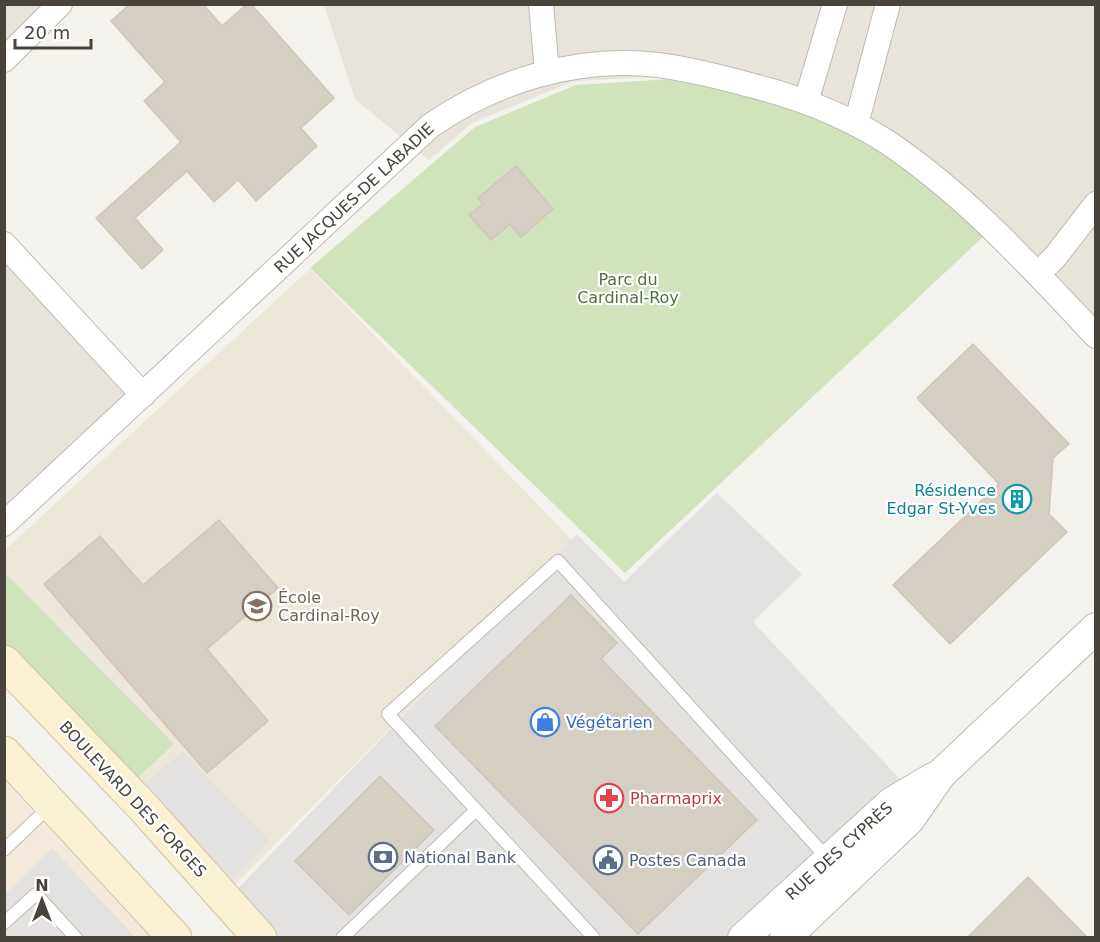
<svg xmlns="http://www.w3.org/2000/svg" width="1100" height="942" viewBox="0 0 1100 942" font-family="'DejaVu Sans',sans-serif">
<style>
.residential{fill:#e8e4db}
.commercial{fill:#f3eadb}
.education{fill:#ece7d8}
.green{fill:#d0e3bb}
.parking{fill:#e4e2e0}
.building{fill:#d5cec3;stroke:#cfc6b7;stroke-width:1.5}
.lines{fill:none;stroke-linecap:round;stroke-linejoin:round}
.service-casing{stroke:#bfbab0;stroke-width:14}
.minor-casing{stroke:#bfbab0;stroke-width:26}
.tertiary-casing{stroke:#bfbab0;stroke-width:32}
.secondary-casing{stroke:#cec4a2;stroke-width:35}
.service{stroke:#fff;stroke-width:12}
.minor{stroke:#fff;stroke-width:24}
.tertiary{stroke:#fff;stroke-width:30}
.secondary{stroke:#f9f1d2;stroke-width:33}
.labels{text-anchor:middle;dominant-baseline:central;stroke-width:4.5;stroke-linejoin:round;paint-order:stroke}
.street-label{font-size:16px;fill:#48433b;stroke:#fff}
.park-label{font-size:16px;fill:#4a7434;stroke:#fff}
.culture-label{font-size:16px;fill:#0d838f;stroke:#fff;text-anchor:end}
.education-label{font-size:16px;fill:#785e54;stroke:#fff;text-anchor:start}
.shop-label{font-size:16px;fill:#366cbe;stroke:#fff;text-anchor:start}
.health-label{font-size:16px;fill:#be3a42;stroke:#fff;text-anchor:start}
.service-label{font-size:16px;fill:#4e5e75;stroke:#fff;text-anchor:start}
</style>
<rect width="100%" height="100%" fill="#f4f2ed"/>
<g class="residential">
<polygon points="5,5 51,5 5,53"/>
<polygon points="324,5 1095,5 1095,326 875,135 672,76 574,81 472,123 429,160 355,99"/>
<polygon points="5,252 136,387 5,508"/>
</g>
<polygon class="commercial" points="5,782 150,937 5,937"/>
<polygon class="education" points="310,269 574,542 224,896 5,663 5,550"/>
<g class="green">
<polygon points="671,79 828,108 869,136 986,234 625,573 310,268 475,127 576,85"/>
<polygon points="4,572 174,744 125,789 5,661"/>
</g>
<g class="parking">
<polygon points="717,493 802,574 753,622 927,808 786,937 262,937 227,900 577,534 624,582"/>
<polygon points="182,751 269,841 224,890 135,794"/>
<polygon points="52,848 135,937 5,938 5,894"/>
</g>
<g class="building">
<polygon points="130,4 203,4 222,26 247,4 251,4 334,98 301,128 317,146 256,201 238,180 214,202 187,171 135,218 163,250 142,269 96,218 181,142 144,101 165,82 111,21"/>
<polygon points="516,166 553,209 521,237 510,224 491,240 469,215 483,204 478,198"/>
<polygon points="973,344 1069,444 1053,458 1049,514 1067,532 950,644 893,585 999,484 917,398"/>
<polygon points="219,520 278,588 207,649 268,721 207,773 44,584 100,536 143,585"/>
<polygon points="571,595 617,643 601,659 757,820 638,934 435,726"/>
<polygon points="380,776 434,830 349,915 295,861"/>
<polygon points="1028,877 1088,938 967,938"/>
</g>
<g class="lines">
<g class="service-casing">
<g id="service">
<polyline points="4,850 51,805"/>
<polyline points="4,923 36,894 76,938"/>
<polyline points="342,938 476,810"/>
<polyline points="594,938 388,714 558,561 828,859"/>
</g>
</g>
<g class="minor-casing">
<g id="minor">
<polyline points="541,4 547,72"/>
<polyline points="4,60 60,4"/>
<polyline points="806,102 835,4"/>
<polyline points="856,124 888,4"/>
<polyline points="4,244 143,395"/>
<polyline points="1038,274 1055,257 1096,204"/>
<path d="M4,524L430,126C494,82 570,58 648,64C682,67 717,76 750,85C798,97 845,115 887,142C966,195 1030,266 1096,336"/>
</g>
</g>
<g class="tertiary-casing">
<g id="tertiary">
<polyline points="743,938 891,803 933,778"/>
<polyline points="785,938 909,820 941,774 1096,628"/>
</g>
</g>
<g class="secondary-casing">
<g id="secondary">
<polyline points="4,662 144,808 260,938"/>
<polyline points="4,753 175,938"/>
</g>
</g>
<use href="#service" class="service"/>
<use href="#minor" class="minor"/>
<use href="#tertiary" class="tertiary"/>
<use href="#secondary" class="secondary"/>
</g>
<defs>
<g id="building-ring" transform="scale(1.5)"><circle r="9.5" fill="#fff" stroke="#0f9aa8" stroke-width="1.5"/><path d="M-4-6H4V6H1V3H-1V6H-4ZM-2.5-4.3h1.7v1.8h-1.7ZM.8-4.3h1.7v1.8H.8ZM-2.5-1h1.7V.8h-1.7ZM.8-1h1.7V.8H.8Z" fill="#0f9aa8"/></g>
<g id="school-ring" transform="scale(1.5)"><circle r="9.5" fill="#fff" stroke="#8d6e63" stroke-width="1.5"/><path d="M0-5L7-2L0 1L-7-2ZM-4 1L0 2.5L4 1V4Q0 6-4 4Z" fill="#8d6e63"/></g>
<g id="shop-ring" transform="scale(1.5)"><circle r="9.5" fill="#fff" stroke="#3f7fe0" stroke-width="1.5"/><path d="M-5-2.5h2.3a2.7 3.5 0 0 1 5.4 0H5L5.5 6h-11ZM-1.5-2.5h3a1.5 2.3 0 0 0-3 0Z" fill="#3f7fe0"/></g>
<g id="pharmacy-ring" transform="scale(1.5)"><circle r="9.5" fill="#fff" stroke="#e0444e" stroke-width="1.5"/><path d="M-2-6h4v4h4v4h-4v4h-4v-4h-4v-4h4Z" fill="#e0444e"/></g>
<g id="bank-ring" transform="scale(1.5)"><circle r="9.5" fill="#fff" stroke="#5c6f8a" stroke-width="1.5"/><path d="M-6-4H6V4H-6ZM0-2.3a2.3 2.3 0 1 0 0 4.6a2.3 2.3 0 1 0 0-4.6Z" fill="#5c6f8a"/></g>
<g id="civic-ring" transform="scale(1.5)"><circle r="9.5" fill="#fff" stroke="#5c6f8a" stroke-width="1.5"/><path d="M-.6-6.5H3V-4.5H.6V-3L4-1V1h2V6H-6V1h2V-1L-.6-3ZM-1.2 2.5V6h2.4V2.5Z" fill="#5c6f8a"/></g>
</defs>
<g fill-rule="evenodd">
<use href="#building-ring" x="1017" y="499"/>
<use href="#school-ring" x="257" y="606"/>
<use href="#shop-ring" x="545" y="722"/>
<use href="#pharmacy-ring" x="609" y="798"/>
<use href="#bank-ring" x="383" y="857"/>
<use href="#civic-ring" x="608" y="860"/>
</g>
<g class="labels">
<g class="street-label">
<text transform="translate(354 198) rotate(-43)">RUE JACQUES-DE LABADIE</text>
<text transform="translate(133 799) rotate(47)">BOULEVARD DES FORGES</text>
<text transform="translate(839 851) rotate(-42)">RUE DES CYPRÈS</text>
</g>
<g class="park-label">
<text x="628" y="279">Parc du<tspan x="628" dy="18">Cardinal-Roy</tspan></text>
</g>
<g class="culture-label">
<text x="996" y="490">Résidence<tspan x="996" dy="18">Edgar St-Yves</tspan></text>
</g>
<g class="education-label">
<text x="278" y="597">École<tspan x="278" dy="18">Cardinal-Roy</tspan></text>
</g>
<g class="shop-label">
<text x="566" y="722">Végétarien</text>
</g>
<g class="health-label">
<text x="630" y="798">Pharmaprix</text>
</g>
<g class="service-label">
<text x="404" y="857">National Bank</text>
<text x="629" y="860">Postes Canada</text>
</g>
</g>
<rect width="1100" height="942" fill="none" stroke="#48433b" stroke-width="12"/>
<g transform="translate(42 900)" stroke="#ffffff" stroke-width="4.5" paint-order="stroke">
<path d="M0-4.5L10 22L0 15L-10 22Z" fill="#48433b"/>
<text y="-9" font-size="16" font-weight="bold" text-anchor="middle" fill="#48433b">N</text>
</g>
<path d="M15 39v9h76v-9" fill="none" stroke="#48433b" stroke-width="3"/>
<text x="24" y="39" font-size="18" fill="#48433b" stroke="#ffffff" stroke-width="4.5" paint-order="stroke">20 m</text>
</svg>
